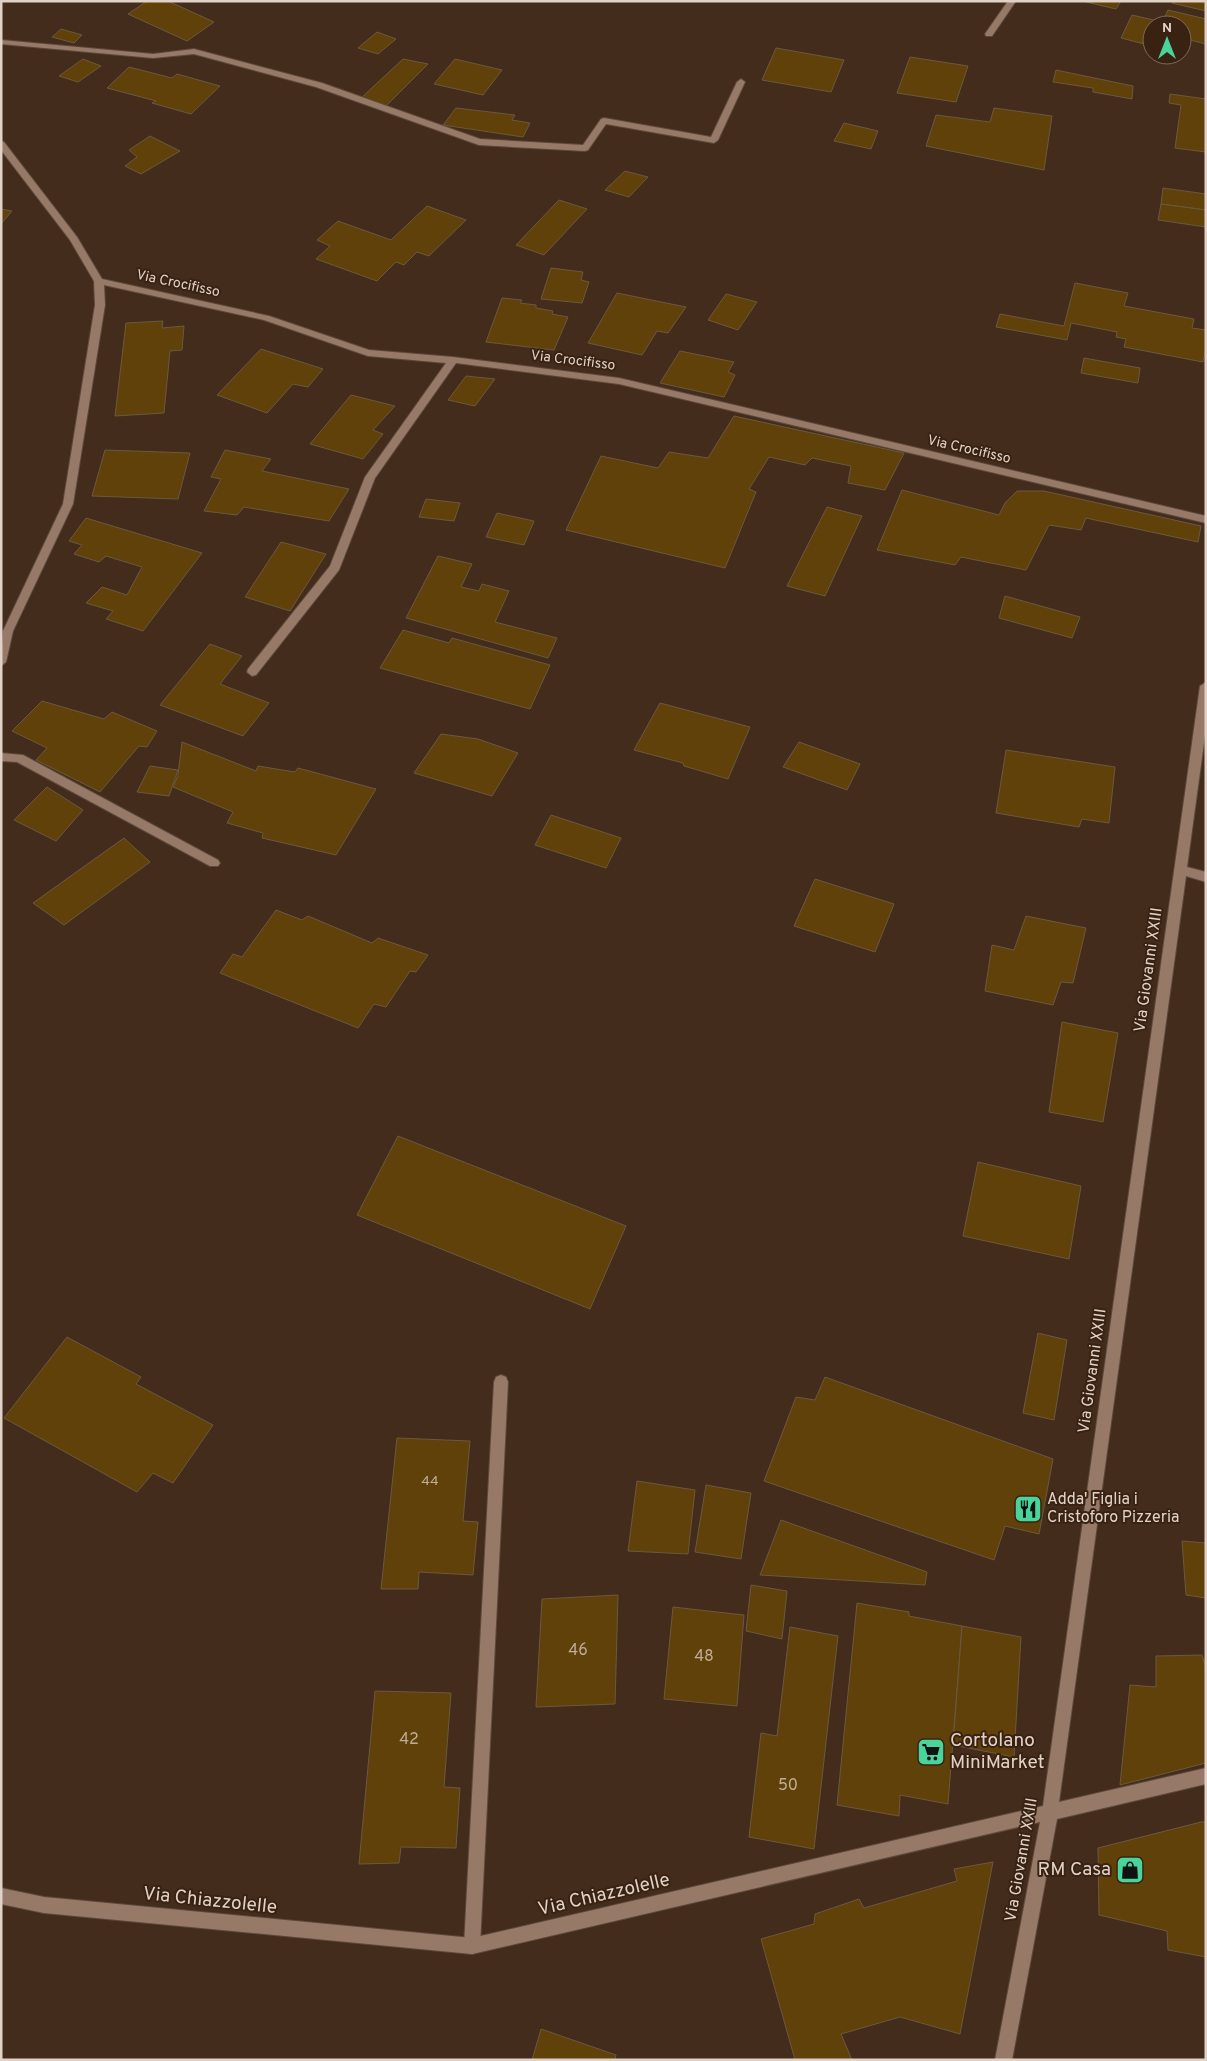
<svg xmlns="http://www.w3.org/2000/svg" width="1207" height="2061" viewBox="0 0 1207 2061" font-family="Overpass,sans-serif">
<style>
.building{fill:#604109;stroke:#6a593f}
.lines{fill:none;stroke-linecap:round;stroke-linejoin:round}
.lane-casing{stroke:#5d493c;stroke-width:2}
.street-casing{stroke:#5d493c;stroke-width:2}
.lane{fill:#967a67;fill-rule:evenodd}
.street{fill:#967a67;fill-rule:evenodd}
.labels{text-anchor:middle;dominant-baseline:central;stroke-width:4;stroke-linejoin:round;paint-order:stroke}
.far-street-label{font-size:14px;fill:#e1d2c8;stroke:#3a2212}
.number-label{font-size:14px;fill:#c1ae98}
.street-label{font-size:16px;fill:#e1d2c8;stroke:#3a2212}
.poi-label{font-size:16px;fill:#e1d2c8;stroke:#3a2212;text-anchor:start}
.near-number-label{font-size:16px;fill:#c1ae98}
.near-poi-label{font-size:19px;fill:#e1d2c8;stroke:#3a2212;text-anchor:start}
.near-street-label{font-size:19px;fill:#e1d2c8;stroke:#3a2212}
</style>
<rect width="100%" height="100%" fill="#442c1c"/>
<g class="building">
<polygon points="147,1 168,1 214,22 187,41 128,14"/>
<polygon points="1082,1 1121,1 1116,9"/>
<polygon points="1173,1 1206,1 1206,11 1172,3"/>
<polygon points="1168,10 1206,19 1206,44 1182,38 1182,25 1161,25"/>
<polygon points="1132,15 1162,22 1161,25 1152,25 1152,46 1121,38"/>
<polygon points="61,29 82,35 74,43 52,37"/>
<polygon points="377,32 396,39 378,54 358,48"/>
<polygon points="776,48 844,60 831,92 762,80"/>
<polygon points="910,57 968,66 956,102 897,93"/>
<polygon points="83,59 101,66 78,82 59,76"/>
<polygon points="403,59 428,64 386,106 360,99"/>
<polygon points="455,59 502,70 483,95 434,84"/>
<polygon points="129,67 172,78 177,74 220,86 191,114 152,103 156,101 107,88"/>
<polygon points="1056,70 1133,86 1132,99 1093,92 1093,88 1053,82"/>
<polygon points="1170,94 1206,99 1206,152 1175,148 1181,105 1169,103"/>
<polygon points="456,108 515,115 512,120 530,123 523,137 443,125"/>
<polygon points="994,108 1052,116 1044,170 926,146 936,115 990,122"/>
<polygon points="844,123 878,131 871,149 834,141"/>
<polygon points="150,136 180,151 141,174 125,166 137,157 129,150"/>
<polygon points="625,171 648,177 629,197 605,190"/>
<polygon points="1163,188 1206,194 1206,210 1161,204"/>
<polygon points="559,200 587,209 544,255 516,245"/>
<polygon points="1161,204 1206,210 1206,227 1158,220"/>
<polygon points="427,206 466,220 429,256 417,252 404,265 396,262 377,281 316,259 330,246 317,240 338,221 391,240"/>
<polygon points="1,209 12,211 1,224"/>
<polygon points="551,268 583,272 581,280 589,282 582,303 541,299"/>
<polygon points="1075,283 1128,293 1124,306 1194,319 1192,328 1206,330 1206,349 1203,362 1124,347 1126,339 1116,337 1117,332 1071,323 1067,340 996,327 1000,314 1064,326"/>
<polygon points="617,293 686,307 668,333 657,331 642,355 588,343"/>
<polygon points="726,294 757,302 738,330 708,320"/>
<polygon points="502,298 522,300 520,303 536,305 536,308 553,311 552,314 568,317 554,350 486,342"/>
<polygon points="163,321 162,328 184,326 182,350 170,351 164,413 115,416 126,323"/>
<polygon points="261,349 323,369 308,387 293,384 267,413 217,395"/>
<polygon points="680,351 734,362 728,372 735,375 724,397 660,383"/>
<polygon points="1084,358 1140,368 1138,383 1081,373"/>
<polygon points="466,376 495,379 475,406 448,400"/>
<polygon points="351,395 395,406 373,430 383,434 363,459 310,444"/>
<polygon points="734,416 904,453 885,490 848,483 851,466 812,458 805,465 769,457 749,489 756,492 725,568 566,530 601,456 658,468 669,452 708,458"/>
<polygon points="105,450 190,453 178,499 92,496"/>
<polygon points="225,450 271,459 262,471 349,489 329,521 244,507 237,515 204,511 221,479 211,477"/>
<polygon points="902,490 999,515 1005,503 1017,491 1044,491 1201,526 1198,542 1086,518 1081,530 1049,525 1026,570 961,557 955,565 877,550"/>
<polygon points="426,499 460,503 454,521 419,517"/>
<polygon points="827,507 862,516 825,596 787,586"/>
<polygon points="497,513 534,521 524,545 486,537"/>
<polygon points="86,518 202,553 143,631 106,619 113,611 86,603 102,587 127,595 142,567 106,556 99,562 74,554 82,545 69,541"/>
<polygon points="281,542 326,554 290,611 245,597"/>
<polygon points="438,556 472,564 461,587 479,591 482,584 509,591 495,622 557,638 548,658 406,618"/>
<polygon points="1005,596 1080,617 1072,638 999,618"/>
<polygon points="403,630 449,643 452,638 550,665 530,709 380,668"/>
<polygon points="210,644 242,656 220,684 269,703 243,736 160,705"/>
<polygon points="42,701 104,719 112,712 157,731 147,747 139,746 100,792 36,760 47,748 12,731"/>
<polygon points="660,703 750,727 728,779 684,766 683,763 634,750"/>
<polygon points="441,734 478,739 518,753 492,796 414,773"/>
<polygon points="182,742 256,771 258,766 295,772 298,768 376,789 336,855 262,838 263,833 227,823 233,812 173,787 178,775"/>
<polygon points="799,742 860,764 847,790 783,767"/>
<polygon points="1006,750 1115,767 1109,823 1082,819 1079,827 996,813"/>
<polygon points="150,766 178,770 169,796 137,792"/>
<polygon points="47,787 83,810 56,841 14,820"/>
<polygon points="551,815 621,838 606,868 535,845"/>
<polygon points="124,838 150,862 64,925 33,903"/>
<polygon points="815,879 894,904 875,952 794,926"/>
<polygon points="276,910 302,920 308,916 372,943 378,938 428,955 416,972 410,971 386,1007 374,1004 358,1028 220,973 233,954 242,957"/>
<polygon points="1026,916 1086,928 1073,983 1061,982 1053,1005 985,991 992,945 1014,950"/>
<polygon points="1062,1022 1118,1033 1103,1122 1049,1112"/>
<polygon points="398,1136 626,1226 590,1309 357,1215"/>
<polygon points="978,1162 1081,1186 1069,1259 963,1236"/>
<polygon points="1038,1333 1067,1340 1054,1420 1023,1413"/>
<polygon points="67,1337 141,1377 136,1384 213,1425 173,1483 153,1473 137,1492 4,1418"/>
<polygon points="825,1377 1053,1459 1039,1534 1005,1526 994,1560 764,1481 796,1397 815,1400"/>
<polygon points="397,1438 470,1441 463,1521 478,1522 473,1575 419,1572 418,1589 381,1589"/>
<polygon points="637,1481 695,1490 688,1554 628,1551"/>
<polygon points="706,1485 751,1493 741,1559 695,1552"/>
<polygon points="781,1520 927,1572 925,1585 760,1575"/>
<polygon points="1182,1541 1206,1543 1206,1598 1186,1595"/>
<polygon points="751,1585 787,1591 782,1639 746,1631"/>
<polygon points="618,1595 615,1704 536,1707 542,1599"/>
<polygon points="857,1603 909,1612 909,1616 962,1626 948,1804 900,1795 899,1816 837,1805"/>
<polygon points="673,1607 744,1615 737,1706 664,1699"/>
<polygon points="962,1626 1021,1637 1014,1757 953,1745"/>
<polygon points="790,1627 838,1636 814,1849 749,1837 761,1733 777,1736"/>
<polygon points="1202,1655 1206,1668 1206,1763 1120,1785 1130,1685 1156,1687 1156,1656"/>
<polygon points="375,1691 451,1693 444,1787 460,1788 456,1848 401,1847 399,1863 359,1864"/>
<polygon points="1201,1822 1206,1822 1206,1957 1168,1950 1167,1931 1099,1915 1098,1848"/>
<polygon points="993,1862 960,2034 900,2017 841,2034 852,2060 795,2060 761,1939 814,1924 815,1914 859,1899 864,1908 957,1881 954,1869"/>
<polygon points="541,2029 616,2055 615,2060 532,2060"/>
</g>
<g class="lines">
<g class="lane-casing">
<g id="lane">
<polygon points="1008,1 1016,1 992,36 986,36 985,34"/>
<polygon points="1,40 153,54 194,49 322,83 480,139 583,145 601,119 604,118 711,137 737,82 741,79 745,82 718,140 714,143 606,124 588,150 585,151 479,145 316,87 194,54 153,58 1,44"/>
<polygon points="1,753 23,755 218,860 220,863 218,866 210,866 17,762 1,761"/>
<polygon points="501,1375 506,1377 508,1382 480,1946 478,1952 472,1954 466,1952 464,1946 494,1382 496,1377"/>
</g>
</g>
<g class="street-casing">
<g id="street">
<polygon points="1,141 4,142 77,237 102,279 269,316 369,350 453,357 619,378 1206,516 1206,523 619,384 456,363 375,478 339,570 256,675 252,676 247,672 248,669 330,566 365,477 446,363 368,356 264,320 104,285 105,305 73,504 13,631 6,662 1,666 3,631 63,504 95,305 94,281 70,240 1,150"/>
<polygon points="1206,682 1206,728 1187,867 1206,872 1206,882 1186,876 1059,1802 1206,1768 1206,1784 1057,1819 1012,2060 995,2060 1040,1822 472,1954 44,1913 1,1904 1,1888 44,1897 472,1938 1043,1806 1200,686"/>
</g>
</g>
<use href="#lane" class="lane"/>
<use href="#street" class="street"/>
</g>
<defs>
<g id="restaurant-square" transform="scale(1.4375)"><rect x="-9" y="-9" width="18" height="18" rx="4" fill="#49d49c" stroke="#3a2212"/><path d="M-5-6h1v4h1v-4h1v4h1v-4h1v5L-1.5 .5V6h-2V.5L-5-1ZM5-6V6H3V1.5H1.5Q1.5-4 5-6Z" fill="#111"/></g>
<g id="supermarket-square" transform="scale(1.4375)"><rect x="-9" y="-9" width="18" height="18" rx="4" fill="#49d49c" stroke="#3a2212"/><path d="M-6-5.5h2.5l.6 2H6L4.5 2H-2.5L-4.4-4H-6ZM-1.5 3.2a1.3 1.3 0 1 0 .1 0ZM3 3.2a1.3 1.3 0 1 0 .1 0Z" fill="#111"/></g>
<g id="shop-square" transform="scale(1.4375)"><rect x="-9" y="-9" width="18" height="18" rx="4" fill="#49d49c" stroke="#3a2212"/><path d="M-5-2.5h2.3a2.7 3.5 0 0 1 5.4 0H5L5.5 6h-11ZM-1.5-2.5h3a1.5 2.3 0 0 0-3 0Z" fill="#111"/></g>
</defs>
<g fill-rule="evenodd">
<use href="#restaurant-square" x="1028" y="1509"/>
<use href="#supermarket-square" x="931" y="1752"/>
<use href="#shop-square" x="1130" y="1870"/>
</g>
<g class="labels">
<g class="far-street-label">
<text transform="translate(178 284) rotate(12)">Via Crocifisso</text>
<text transform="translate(573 361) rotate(7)">Via Crocifisso</text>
<text transform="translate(969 450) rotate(13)">Via Crocifisso</text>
</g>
<g class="number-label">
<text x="430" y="1481">44</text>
</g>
<g class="street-label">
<text transform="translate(1149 970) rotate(-82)">Via Giovanni XXIII</text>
<text transform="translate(1093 1371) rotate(-82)">Via Giovanni XXIII</text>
<text transform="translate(1022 1860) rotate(-80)">Via Giovanni XXIII</text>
</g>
<g class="poi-label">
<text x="1047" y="1500">Adda' Figlia i<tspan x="1047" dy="18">Cristoforo Pizzeria</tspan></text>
</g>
<g class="near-number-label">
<text x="578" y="1651">46</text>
<text x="704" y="1657">48</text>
<text x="409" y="1740">42</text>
<text x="788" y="1786">50</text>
</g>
<g class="near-poi-label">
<text x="950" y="1741">Cortolano<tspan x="950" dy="22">MiniMarket</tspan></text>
<text x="1111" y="1870" text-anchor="end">RM Casa</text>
</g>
<g class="near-street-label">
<text transform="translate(604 1895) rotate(-13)">Via Chiazzolelle</text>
<text transform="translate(210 1901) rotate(6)">Via Chiazzolelle</text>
</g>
</g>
<rect width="1207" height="2061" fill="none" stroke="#e1d2c8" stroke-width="5"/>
<g transform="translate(1167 40)"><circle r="24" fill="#3a2212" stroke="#7d685b"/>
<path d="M0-4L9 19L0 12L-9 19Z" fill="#49d49c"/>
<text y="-8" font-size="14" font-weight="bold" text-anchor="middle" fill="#e1d2c8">N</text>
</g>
</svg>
